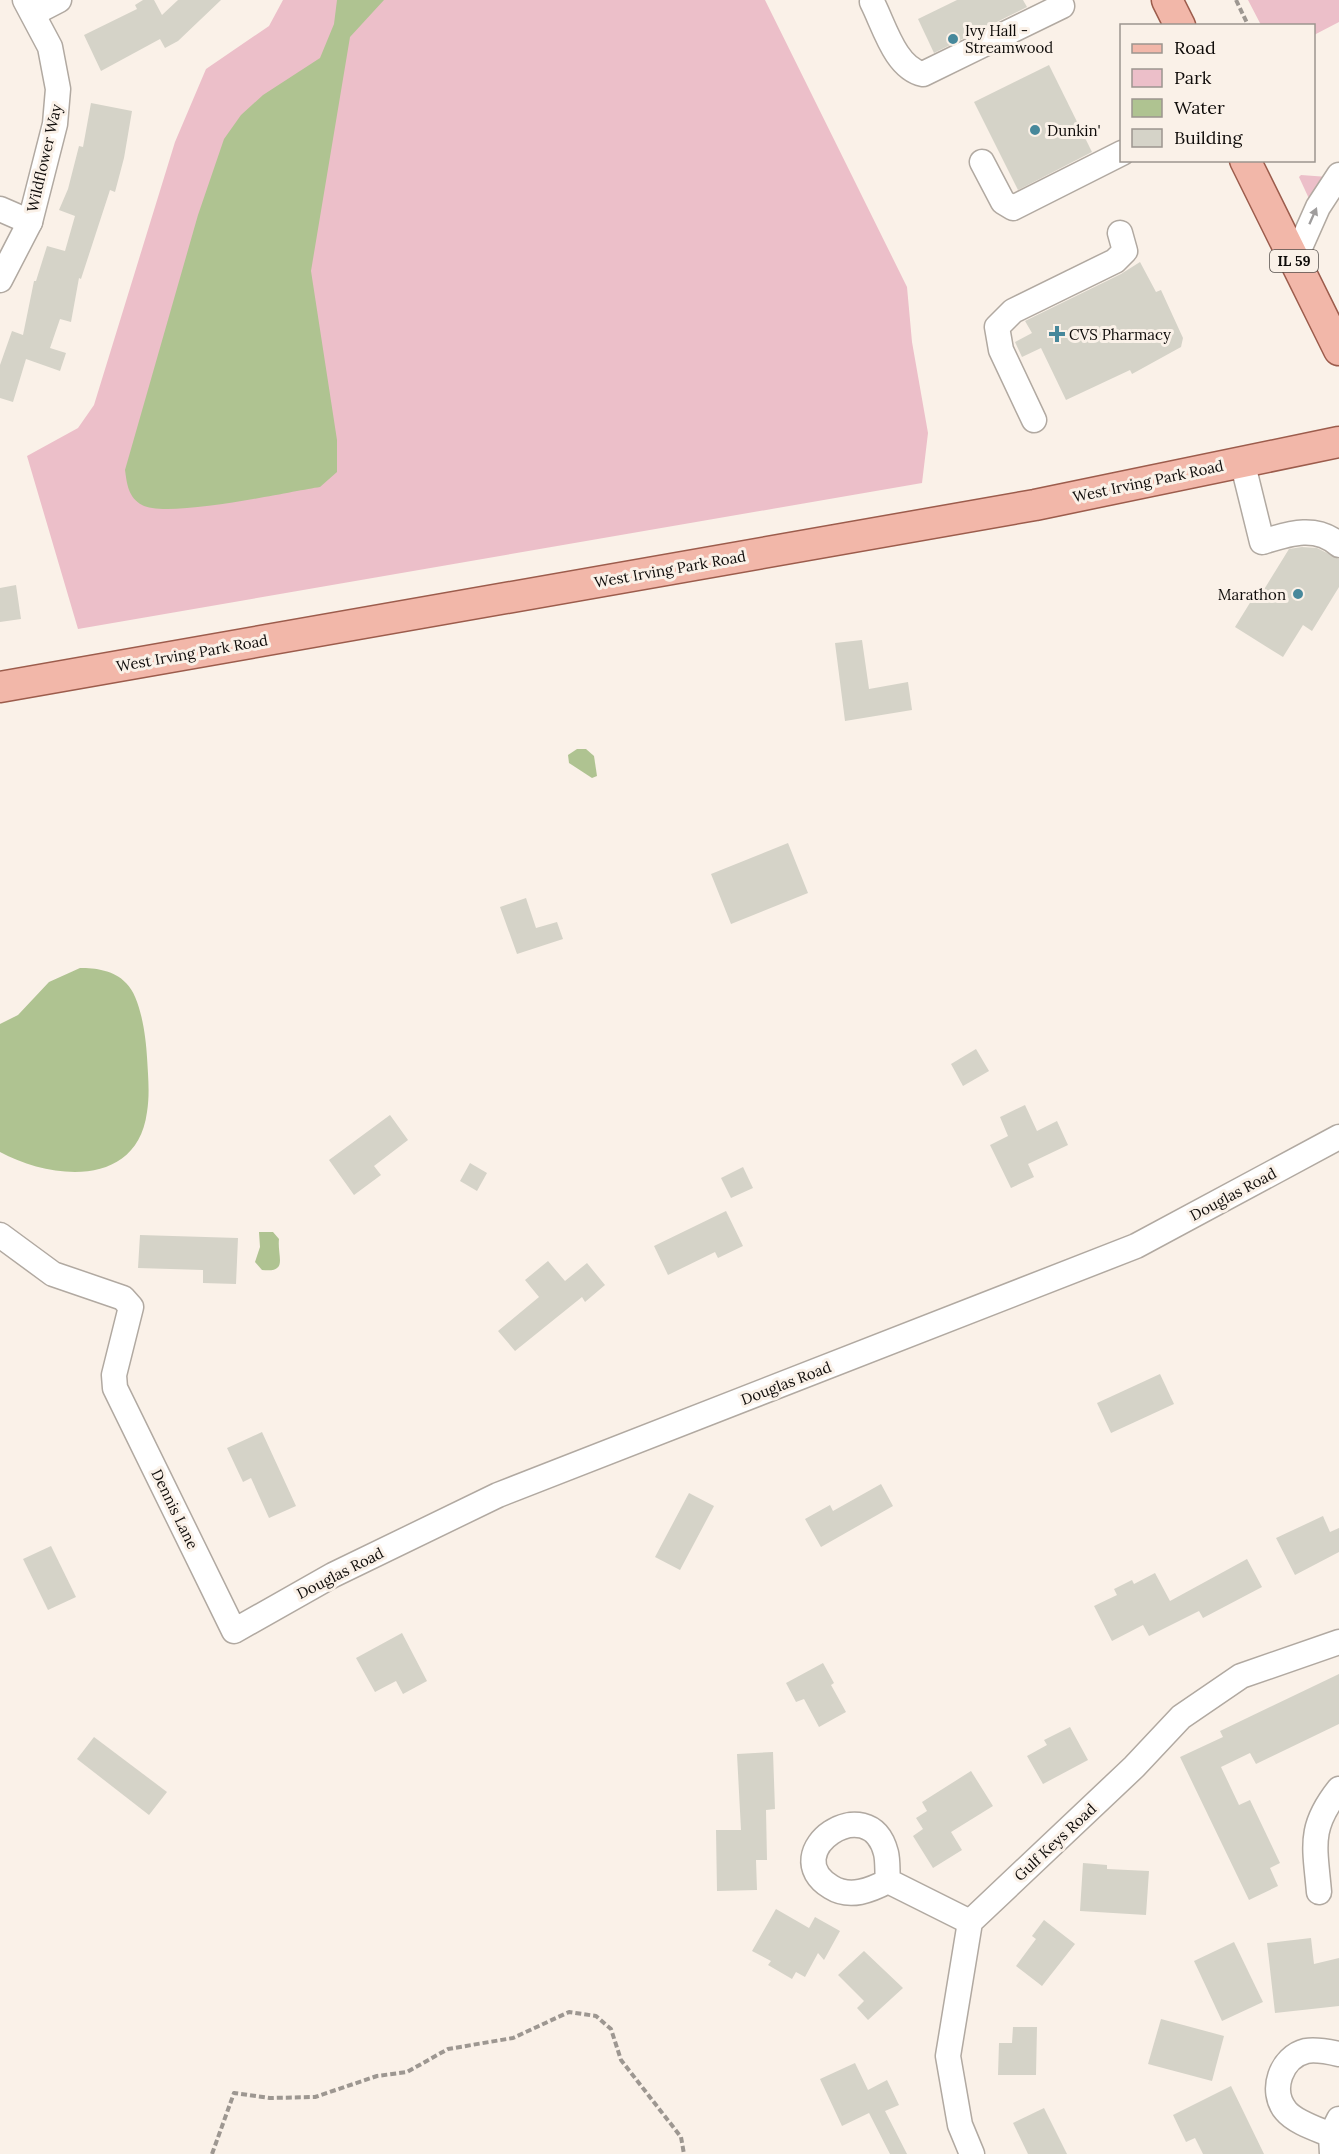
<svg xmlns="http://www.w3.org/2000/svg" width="1339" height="2154" viewBox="0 0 1339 2154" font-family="Lora,serif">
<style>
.green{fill:#ecbfc9}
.water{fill:#afc391}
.building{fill:#d5d3c8}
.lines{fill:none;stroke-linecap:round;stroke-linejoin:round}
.minor-casing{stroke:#b1a9a1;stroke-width:27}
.major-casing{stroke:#9c5c4c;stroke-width:33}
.path{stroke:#9d9791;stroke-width:4;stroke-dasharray:6 3;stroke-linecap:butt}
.minor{stroke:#fff;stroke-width:24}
.major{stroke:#f2b7a9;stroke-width:30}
.oneway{fill:#9f9d9d}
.poi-dot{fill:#47889b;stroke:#faf1e8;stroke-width:2}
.labels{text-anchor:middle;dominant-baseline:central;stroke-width:6;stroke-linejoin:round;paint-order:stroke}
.shield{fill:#faf1e8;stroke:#55504c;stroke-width:1.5}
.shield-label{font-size:14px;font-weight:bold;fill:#0e0b09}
.poi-label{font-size:15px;fill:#0e0b09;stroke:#faf1e8;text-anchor:start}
.street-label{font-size:15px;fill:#0e0b09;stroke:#faf1e8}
</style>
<rect width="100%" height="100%" fill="#faf1e8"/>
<g class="green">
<polygon points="283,0 765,0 907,287 912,342 928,433 922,483 78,629 27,456 78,428 94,405 175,142 206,69 269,26"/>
<polygon points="1248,0 1339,0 1339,22 1314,35 1314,26 1261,25"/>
<polygon points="1301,175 1328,177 1311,203 1299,177"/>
</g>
<g class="water">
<path d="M337,0H384L350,37L311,271L337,440V472L320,487C287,492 167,519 142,505C128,497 127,484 125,470L198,215L224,139L241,115L263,95L320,58L334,24Z"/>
<polygon points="577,749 586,749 594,756 597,776 592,778 569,763 568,755"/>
<path d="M80,968C95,968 114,970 126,983C141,997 146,1038 147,1057C148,1075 150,1094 147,1112C137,1188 52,1180 0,1152V1024L18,1015L49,982Z"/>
<path d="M259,1232H273L279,1239C277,1257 289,1273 262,1270L255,1262L260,1247Z"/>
</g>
<g class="building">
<polygon points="143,0 154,0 162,15 178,0 221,0 178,41 165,48 160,39 101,71 84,35 137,9 135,5"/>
<polygon points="957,0 1023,0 1027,7 934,53 918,19"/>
<polygon points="1049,65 1092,152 1018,190 974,102"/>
<polygon points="91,103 132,111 124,158 115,192 110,190 81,279 79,278 71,322 60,319 50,348 66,353 60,371 26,359 13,402 0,398 0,365 12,331 23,335 34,281 36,281 47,246 65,251 75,216 59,210 68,189 79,146 83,147"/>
<polygon points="1140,262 1156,292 1161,290 1183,338 1181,347 1132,374 1130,370 1066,400 1041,348 1022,357 1015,342 1032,333 1025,321 1121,274"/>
<polygon points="1302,547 1317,548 1339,559 1339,587 1312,631 1303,625 1283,657 1235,627 1256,593 1260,596 1289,549"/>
<polygon points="16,585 21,619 0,622 0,588"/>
<polygon points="862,640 869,689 908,682 912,710 845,721 835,643"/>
<polygon points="788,843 808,893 731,924 711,874"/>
<polygon points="526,898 536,928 557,922 563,939 517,954 500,907"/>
<polygon points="976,1049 989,1071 963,1086 951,1064"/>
<polygon points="1025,1105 1037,1131 1057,1121 1068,1145 1028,1164 1034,1177 1011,1188 990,1145 1008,1136 1000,1117"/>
<polygon points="390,1115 408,1140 374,1166 381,1175 354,1195 329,1160"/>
<polygon points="470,1163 487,1173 477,1191 460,1181"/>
<polygon points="743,1167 753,1188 731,1198 721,1178"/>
<polygon points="726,1211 743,1246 718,1258 715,1252 668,1275 654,1246"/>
<polygon points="140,1235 238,1238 236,1284 203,1283 203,1270 138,1268"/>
<polygon points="548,1261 565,1281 587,1263 605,1285 585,1302 582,1297 515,1351 498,1331 539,1297 525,1280"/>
<polygon points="1160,1374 1174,1404 1111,1433 1097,1403"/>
<polygon points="262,1432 296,1506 269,1518 251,1478 243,1482 227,1448"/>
<polygon points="881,1484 893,1506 821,1547 805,1519 830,1505 833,1511"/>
<polygon points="689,1493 714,1506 680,1570 655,1557"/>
<polygon points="1323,1516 1330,1532 1339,1528 1339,1552 1295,1575 1276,1538"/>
<polygon points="51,1546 76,1597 48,1610 23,1559"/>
<polygon points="1247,1559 1262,1587 1203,1618 1199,1611 1149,1636 1143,1625 1112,1641 1094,1606 1117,1595 1114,1589 1132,1580 1134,1584 1155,1573 1170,1601"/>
<polygon points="402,1633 427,1681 403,1694 396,1681 375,1692 356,1658"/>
<polygon points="823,1663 834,1683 831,1685 846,1712 819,1727 804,1699 796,1702 786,1683"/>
<polygon points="1339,1674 1339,1724 1256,1764 1250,1753 1221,1767 1239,1805 1250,1800 1280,1863 1270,1868 1278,1886 1249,1900 1180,1757 1223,1737 1220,1731"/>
<polygon points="1070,1727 1088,1760 1043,1784 1027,1756 1047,1745 1044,1740"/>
<polygon points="94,1737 167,1792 149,1815 77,1759"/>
<polygon points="773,1752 775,1809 766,1810 767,1860 756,1860 757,1890 717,1891 716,1830 741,1830 737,1754"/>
<polygon points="971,1771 993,1806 951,1832 962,1850 933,1868 913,1836 923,1829 916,1818 927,1811 922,1802"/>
<polygon points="1083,1863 1107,1865 1107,1869 1149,1871 1146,1915 1080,1911"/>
<polygon points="776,1909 809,1928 815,1917 840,1931 824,1960 818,1953 805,1977 796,1972 792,1979 768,1965 771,1961 752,1951"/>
<polygon points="1044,1920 1075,1944 1042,1986 1016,1966 1036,1939 1032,1936"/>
<polygon points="1311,1938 1314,1964 1339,1958 1339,2006 1275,2013 1267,1943"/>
<polygon points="1234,1942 1263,2002 1222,2021 1194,1961"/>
<polygon points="864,1951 903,1988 868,2020 857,2008 864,2001 838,1975"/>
<polygon points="1161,2019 1224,2036 1212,2081 1148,2064"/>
<polygon points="1013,2027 1037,2027 1036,2075 998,2075 999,2043 1012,2043"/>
<polygon points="855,2063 868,2090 887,2080 899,2105 885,2111 907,2154 890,2154 869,2113 842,2126 820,2079"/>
<polygon points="1231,2086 1264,2154 1203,2154 1195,2138 1186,2142 1173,2115"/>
<polygon points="1044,2108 1067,2154 1028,2154 1013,2123"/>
</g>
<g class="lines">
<g class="minor-casing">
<g id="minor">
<path d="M872,2C884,25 895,68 923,74L1062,6"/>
<polyline points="34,13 59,0"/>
<polyline points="982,162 1003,202 1013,208 1122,153"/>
<polyline points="0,209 30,222"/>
<polyline points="1294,261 1318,207 1339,175"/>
<polyline points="0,280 30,222 55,124 58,89 50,47 25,0"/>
<polyline points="1034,420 1001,350 997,327 1013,311 1115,261 1125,251 1120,233"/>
<path d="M1242,461L1262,542C1288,534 1316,524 1339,545"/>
<polyline points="0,1235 53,1274 123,1298 131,1307 114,1375 115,1388 234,1631 333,1575 498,1495 1136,1246 1339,1137"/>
<path d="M888,1881C887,1872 888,1861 886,1853C869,1787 775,1853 831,1887C850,1899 871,1890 888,1881L970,1922"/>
<path d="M1319,1892C1315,1846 1308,1828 1339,1789"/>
<path d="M1331,2135C1317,2129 1295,2122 1286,2111C1269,2091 1281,2057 1306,2051C1316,2049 1330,2052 1339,2054"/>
<polyline points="972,2154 960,2125 948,2056 970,1922 1134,1767 1181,1717 1241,1676 1339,1642"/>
<polyline points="1332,2154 1331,2135 1339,2119"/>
</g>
</g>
<g class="major-casing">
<g id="major">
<polyline points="1167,0 1180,26"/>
<polyline points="1245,160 1339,350"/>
<polyline points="0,687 1035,505 1339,442"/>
</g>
</g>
<g class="path">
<polyline points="1236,0 1248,25"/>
<polyline points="212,2154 234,2093 270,2098 315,2097 377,2076 407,2072 448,2049 513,2038 569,2012 596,2016 611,2029 621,2060 681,2137 684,2154"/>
</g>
<use href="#minor" class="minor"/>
<use href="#major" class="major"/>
</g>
<defs><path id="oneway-solid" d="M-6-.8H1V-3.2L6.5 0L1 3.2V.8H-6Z" transform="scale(1.5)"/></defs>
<use class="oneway" href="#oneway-solid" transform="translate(1313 216) rotate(-66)"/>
<g class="poi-dot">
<circle cx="953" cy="39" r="6"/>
<circle cx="1035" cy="130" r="6"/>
<path d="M1054 325h6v6h6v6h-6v6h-6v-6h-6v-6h6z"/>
<circle cx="1298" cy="594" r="6"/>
</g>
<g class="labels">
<rect class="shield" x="1270" y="250" width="48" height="22" rx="4.5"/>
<g class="shield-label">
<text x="1294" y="261">IL 59</text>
</g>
<g class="poi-label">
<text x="965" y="30">Ivy Hall -<tspan x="965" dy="17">Streamwood</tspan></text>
<text x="1047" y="130">Dunkin'</text>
<text x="1069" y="334">CVS Pharmacy</text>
<text x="1286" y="594" text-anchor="end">Marathon</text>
</g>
<g class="street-label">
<text transform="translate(44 158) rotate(-77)">Wildflower Way</text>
<text transform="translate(1148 481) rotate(-12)">West Irving Park Road</text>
<text transform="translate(670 569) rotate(-10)">West Irving Park Road</text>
<text transform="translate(192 653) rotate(-10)">West Irving Park Road</text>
<text transform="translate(1233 1194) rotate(-28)">Douglas Road</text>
<text transform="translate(786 1383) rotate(-21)">Douglas Road</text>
<text transform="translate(175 1509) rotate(64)">Dennis Lane</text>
<text transform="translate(340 1573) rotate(-27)">Douglas Road</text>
<text transform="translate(1055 1842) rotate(-43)">Gulf Keys Road</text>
</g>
</g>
<rect x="1120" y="24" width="195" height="138" fill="#faf1e8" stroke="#9c958f" stroke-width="1.5"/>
<rect x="1132" y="44" width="30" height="9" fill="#f2b7a9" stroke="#9c958f" stroke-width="1.5"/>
<text x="1174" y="54" font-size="18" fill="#0e0b09">Road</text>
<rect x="1132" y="69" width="30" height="18" fill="#ecbfc9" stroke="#9c958f" stroke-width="1.5"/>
<text x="1174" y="84" font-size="18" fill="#0e0b09">Park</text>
<rect x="1132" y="99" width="30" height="18" fill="#afc391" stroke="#9c958f" stroke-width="1.5"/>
<text x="1174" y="114" font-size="18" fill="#0e0b09">Water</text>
<rect x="1132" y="129" width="30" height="18" fill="#d5d3c8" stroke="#9c958f" stroke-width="1.5"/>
<text x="1174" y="144" font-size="18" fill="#0e0b09">Building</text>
</svg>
